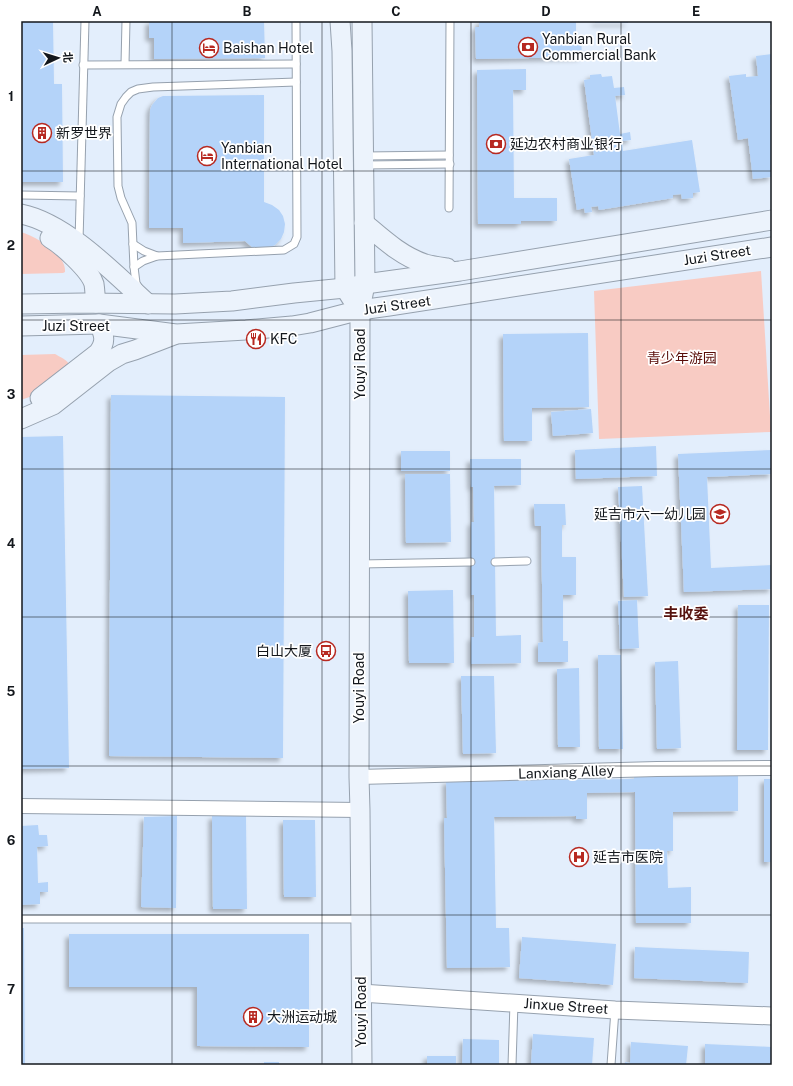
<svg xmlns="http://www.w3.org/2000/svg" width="793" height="1086" viewBox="0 0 793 1086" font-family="'Public Sans','Noto Sans SC',sans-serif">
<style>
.green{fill:#f8cbc3}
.building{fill:#b4d3f9;filter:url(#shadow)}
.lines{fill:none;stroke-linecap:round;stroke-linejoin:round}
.service-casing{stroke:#96a1ae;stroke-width:9}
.minor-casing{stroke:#96a1ae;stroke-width:16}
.tertiary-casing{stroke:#96a1ae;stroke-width:19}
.secondary-casing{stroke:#96a1ae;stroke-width:21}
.service{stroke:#fff;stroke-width:7}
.minor{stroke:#fff;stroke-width:14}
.tertiary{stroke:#fff;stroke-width:17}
.secondary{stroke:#ecf3fc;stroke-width:19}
.grid{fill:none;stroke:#13171c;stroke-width:1;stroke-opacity:0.55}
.labels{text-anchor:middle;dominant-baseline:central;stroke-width:3.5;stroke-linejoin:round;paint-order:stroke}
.poi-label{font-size:14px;fill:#13171c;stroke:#fff;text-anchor:start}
.street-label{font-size:14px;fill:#13171c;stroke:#fff}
.park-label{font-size:14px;fill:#590d09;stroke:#fff}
.neighbourhood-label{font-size:15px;font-weight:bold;fill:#56120e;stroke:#fff}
.neatline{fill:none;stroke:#13171c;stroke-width:1.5}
.grid-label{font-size:13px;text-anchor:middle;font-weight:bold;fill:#13171c}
</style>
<defs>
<filter id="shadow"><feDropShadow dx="-3.5" dy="3.5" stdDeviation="2" flood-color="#0004"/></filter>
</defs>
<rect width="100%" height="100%" fill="#e3eefc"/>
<g class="green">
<path d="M21,232C36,237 66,253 65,272L63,273L21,274Z"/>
<polygon points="761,271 771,432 599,439 594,291"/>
<path d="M55,354C60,357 66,359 69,364L35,395L21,400V355Z"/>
</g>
<g class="building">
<polygon points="21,21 53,21 54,84 62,84 63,182 21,182"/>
<polygon points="149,21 264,21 265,58 154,59 154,38 149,38"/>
<polygon points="479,21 576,21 576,36 581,36 582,57 476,59 475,27 479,27"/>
<rect x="595" y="21" width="33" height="2"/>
<polygon points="772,54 772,104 770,105 772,118 772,177 753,179 748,138 738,140 729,76 746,74 746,77 758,76 756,56"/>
<polygon points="526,69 526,90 513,90 514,198 557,198 557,221 521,221 521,224 478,224 477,70"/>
<polygon points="601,74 602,77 612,76 614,88 624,87 625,95 615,96 620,134 630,132 631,140 622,141 623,151 692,140 700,192 693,193 693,198 682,199 681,194 673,195 673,198 599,210 598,206 591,207 592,212 585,213 584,208 577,210 569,159 594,155 584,80 590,79 590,75"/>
<polygon points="264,95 264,202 272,205 279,210 283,216 285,224 284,232 281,239 275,245 268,248 260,249 252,247 245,241 183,243 183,228 149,228 150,110 152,105 158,98 163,96"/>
<polygon points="588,333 589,407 532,408 532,441 504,441 503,334"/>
<polygon points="111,395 285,397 283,758 109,756"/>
<polygon points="591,409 593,433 553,436 551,412"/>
<polygon points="63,436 69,768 21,769 21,437"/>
<polygon points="656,446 657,476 576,479 575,450"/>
<polygon points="772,450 772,474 707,477 711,568 772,565 772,589 684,592 678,454"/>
<rect x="401" y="451" width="49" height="20"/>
<polygon points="470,459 521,459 521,485 494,486 496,636 521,635 521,663 471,664 471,637 474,637 474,595 471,595 471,522 474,522 473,487 471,487"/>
<polygon points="405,474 450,474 451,542 406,543"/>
<polygon points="642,486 648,596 624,597 618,487"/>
<polygon points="534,504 565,504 566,525 562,525 562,557 576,557 576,595 563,595 563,641 568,641 568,662 538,662 538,643 543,642 541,526 535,526"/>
<polygon points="453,590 454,663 409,663 408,591"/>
<polygon points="637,600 639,648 620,649 618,601"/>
<polygon points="738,605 769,605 768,750 737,750"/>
<polygon points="598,655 621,655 623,749 599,749"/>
<polygon points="678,661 681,748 657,749 655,662"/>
<polygon points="579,668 580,747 558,747 557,669"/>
<polygon points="461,676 494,676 496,753 463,754"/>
<polygon points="738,775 738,811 673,812 673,851 667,851 668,888 691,887 691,923 636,923 635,792 587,793 587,819 576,819 576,816 494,817 496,928 509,928 510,967 447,968 444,818 447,818 446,781 634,779 634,776"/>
<rect x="764" y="779" width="8" height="83"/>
<polygon points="177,816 176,908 141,907 144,817"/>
<polygon points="212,816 246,816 247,909 213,909"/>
<polygon points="283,820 315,820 316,897 284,897"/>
<polygon points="38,825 39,835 47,835 48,846 37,847 38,883 48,882 48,892 40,892 40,904 21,905 21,826"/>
<polygon points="21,928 24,928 25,1065 21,1065"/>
<polygon points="69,934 309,934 309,1047 197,1046 197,987 69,987"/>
<polygon points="522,937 616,944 613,985 519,978"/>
<polygon points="635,947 749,952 748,983 634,978"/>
<polygon points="533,1034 594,1038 592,1065 531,1065"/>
<polygon points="463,1039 499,1040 499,1065 462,1065"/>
<polygon points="631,1042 688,1046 686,1065 625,1065 625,1062 630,1063"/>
<polygon points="705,1044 772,1047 772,1065 705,1065"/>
<rect x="427" y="1056" width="29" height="9"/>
<rect x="264" y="1062" width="15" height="3"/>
</g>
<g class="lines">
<g class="service-casing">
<g id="service">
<polyline points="125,64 126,21"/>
<polyline points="83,65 296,64"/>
<polyline points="364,156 449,155"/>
<polyline points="364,165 450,164"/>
<polyline points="21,195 80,196"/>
<polyline points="449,208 450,21"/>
<polyline points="79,241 85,21"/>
<polyline points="133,244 144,251 157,256"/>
<polyline points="134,267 143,261 157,256 284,250 294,244 297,237 296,21"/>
<polyline points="139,288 136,283 134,267 132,223 121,198 118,186 117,117 121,104 126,97 131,92 138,89 153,87 296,82"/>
<polyline points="495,562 527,561"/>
<polyline points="360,564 471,562"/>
<polyline points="21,919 361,919"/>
<polyline points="512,1065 514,1003"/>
<polyline points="611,1065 615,1010"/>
</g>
</g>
<g class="minor-casing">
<g id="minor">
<polyline points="359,777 657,769 772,768"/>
<polyline points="21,806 360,810"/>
</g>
</g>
<g class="tertiary-casing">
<polyline id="tertiary" points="361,993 615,1010 772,1016"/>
</g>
<g class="secondary-casing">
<g id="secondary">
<polyline points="340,21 342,51 345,288 352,299"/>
<path d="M21,214C66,223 114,273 148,304"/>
<path d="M364,223C383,239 401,256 425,264C432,266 440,267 447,268"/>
<path d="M50,238C62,245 90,270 94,284C95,290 95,297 96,303"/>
<polyline points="21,304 84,303 175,304 232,301 294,293 345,288 365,284 460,271 772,220"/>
<polyline points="21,326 99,324 176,334 246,330 292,326 310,323 360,310 389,306 772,247"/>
<path d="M40,398L98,353C106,342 105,336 99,324"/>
<polyline points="21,419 53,405 108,362 122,354 135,350 174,335"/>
<polyline points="362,1065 360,810 359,777 360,310 365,284 362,21"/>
</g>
</g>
<use href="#service" class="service"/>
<use href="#minor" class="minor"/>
<use href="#tertiary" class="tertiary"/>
<use href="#secondary" class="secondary"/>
</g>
<path class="grid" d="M172,21V1065M322,21V1065M471,21V1065M621,21V1065M21,171H772M21,320H772M21,469H772M21,617H772M21,766H772M21,915H772"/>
<defs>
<g id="bank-ring" transform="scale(1)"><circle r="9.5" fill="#fff" stroke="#b72921" stroke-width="1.5"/><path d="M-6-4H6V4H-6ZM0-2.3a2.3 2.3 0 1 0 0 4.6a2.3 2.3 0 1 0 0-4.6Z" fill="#b72921"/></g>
<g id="hotel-ring" transform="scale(1)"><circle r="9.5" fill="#fff" stroke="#b72921" stroke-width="1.5"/><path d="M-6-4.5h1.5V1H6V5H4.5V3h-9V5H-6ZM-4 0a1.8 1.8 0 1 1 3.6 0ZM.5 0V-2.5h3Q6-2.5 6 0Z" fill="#b72921"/></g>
<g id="building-ring" transform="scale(1)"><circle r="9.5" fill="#fff" stroke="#b72921" stroke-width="1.5"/><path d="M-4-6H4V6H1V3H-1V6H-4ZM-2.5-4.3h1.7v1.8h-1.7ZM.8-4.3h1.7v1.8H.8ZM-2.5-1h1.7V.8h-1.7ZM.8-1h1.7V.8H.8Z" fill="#b72921"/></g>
<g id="restaurant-ring" transform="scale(1)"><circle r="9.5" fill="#fff" stroke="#b72921" stroke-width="1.5"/><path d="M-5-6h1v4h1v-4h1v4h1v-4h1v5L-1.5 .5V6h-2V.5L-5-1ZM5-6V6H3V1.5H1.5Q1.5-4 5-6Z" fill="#b72921"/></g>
<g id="school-ring" transform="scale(1)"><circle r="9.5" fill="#fff" stroke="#b72921" stroke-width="1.5"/><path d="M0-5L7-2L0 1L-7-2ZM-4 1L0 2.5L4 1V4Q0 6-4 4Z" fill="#b72921"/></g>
<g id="bus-ring" transform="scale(1)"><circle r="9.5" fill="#fff" stroke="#b72921" stroke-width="1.5"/><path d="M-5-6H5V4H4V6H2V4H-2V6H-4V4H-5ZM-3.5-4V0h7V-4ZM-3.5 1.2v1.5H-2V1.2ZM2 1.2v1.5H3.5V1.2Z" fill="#b72921"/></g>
<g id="hospital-ring" transform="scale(1)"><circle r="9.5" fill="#fff" stroke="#b72921" stroke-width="1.5"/><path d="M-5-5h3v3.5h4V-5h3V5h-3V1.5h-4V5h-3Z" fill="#b72921"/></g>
</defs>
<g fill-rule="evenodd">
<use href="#bank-ring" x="528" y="47"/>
<use href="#hotel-ring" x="209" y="48"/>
<use href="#building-ring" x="42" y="133"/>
<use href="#bank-ring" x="496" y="144"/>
<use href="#hotel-ring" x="207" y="156"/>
<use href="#restaurant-ring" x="256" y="339"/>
<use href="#school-ring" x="720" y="514"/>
<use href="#bus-ring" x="326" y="651"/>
<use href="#hospital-ring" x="579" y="857"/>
<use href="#building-ring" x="253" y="1017"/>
</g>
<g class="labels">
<g class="poi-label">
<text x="542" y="39">Yanbian Rural<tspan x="542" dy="16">Commercial Bank</tspan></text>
<text x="223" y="48">Baishan Hotel</text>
<text x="56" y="133">新罗世界</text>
<text x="510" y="144">延边农村商业银行</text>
<text x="221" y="148">Yanbian<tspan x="221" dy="16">International Hotel</tspan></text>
<text x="270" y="339">KFC</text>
<text x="706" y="514" text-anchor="end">延吉市六一幼儿园</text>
<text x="312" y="651" text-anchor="end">白山大厦</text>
<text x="593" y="857">延吉市医院</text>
<text x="267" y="1017">大洲运动城</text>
</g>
<g class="street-label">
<text transform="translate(717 255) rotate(-9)">Juzi Street</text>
<text transform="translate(397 305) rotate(-8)">Juzi Street</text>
<text x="76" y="326">Juzi Street</text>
<text transform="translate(360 364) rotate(-90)">Youyi Road</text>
<text transform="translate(359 688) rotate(-90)">Youyi Road</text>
<text transform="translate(566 772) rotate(-2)">Lanxiang Alley</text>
<text transform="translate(566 1006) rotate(4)">Jinxue Street</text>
<text transform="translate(361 1012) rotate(-90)">Youyi Road</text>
</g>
<g class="park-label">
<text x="682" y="358">青少年游园</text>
</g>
<g class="neighbourhood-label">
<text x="686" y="613">丰收委</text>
</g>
</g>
<rect width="793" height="1086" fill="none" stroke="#ffffff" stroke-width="44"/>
<g transform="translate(58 58) rotate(86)" stroke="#ffffff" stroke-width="3" paint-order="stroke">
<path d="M0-3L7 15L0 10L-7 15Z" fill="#13171c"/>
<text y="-6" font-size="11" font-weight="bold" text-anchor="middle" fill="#13171c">北</text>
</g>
<rect x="22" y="22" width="749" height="1042" class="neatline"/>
<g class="grid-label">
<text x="97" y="16">A</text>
<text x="247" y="16">B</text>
<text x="396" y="16">C</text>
<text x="546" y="16">D</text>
<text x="696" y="16">E</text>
<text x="11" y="101">1</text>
<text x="11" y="250">2</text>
<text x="11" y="399">3</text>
<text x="11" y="548">4</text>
<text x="11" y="696">5</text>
<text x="11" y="845">6</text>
<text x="11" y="994">7</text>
</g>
</svg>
